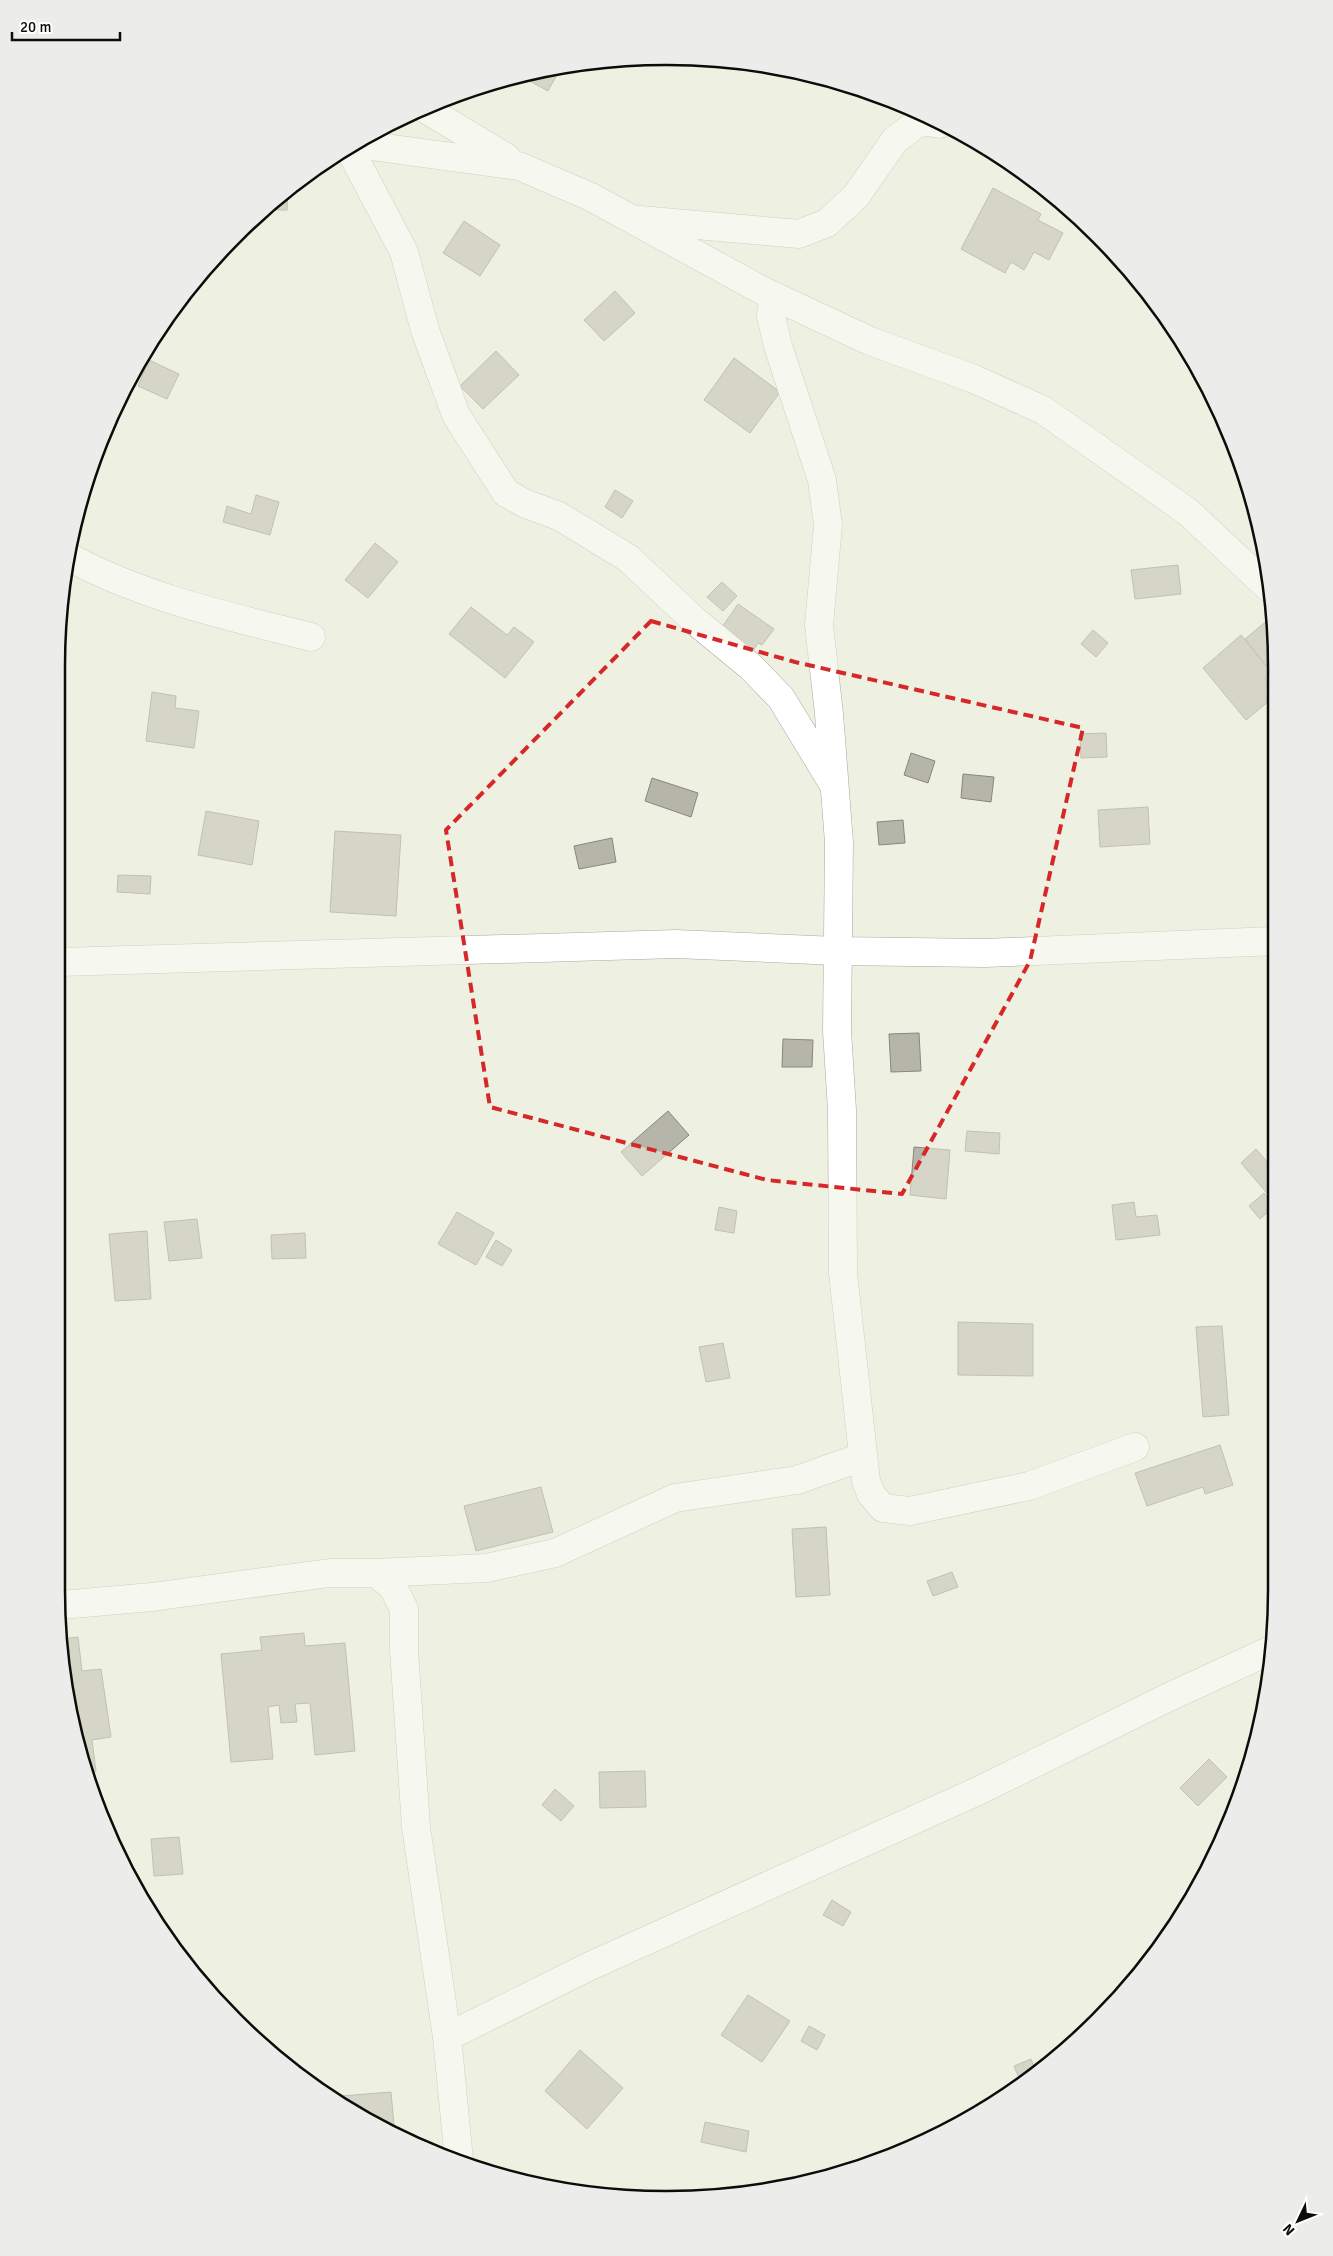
<svg xmlns="http://www.w3.org/2000/svg" width="1333" height="2256" viewBox="0 0 1333 2256" font-family="Signika,sans-serif">
<style>
.building{fill:#b5b6a9;stroke:#86887b}
.lines{fill:none;stroke-linecap:round;stroke-linejoin:round}
.minor-casing{stroke:#a9aa9e;stroke-width:29}
.minor{stroke:#fff;stroke-width:28}
.marked{fill:none;stroke:#d62828;stroke-width:4;stroke-dasharray:10 6;stroke-linejoin:round}
.rim{fill:none;stroke:#0c0d08;stroke-width:2.5}
</style>
<rect width="100%" height="100%" fill="#eef0e2"/>
<g class="building">
<polygon points="561,67 548,91 521,76 547,68"/>
<polygon points="993,188 1041,214 1038,220 1063,233 1049,260 1034,252 1024,270 1011,262 1005,273 961,249"/>
<polygon points="288,191 287,210 266,210"/>
<polygon points="464,221 500,245 480,276 443,253"/>
<polygon points="615,291 635,313 604,341 584,320"/>
<polygon points="496,351 519,375 483,409 460,386"/>
<polygon points="734,358 780,392 750,433 704,400"/>
<polygon points="149,360 179,374 167,399 138,386"/>
<polygon points="615,490 633,501 622,518 605,507"/>
<polygon points="256,495 279,502 270,535 223,522 227,506 251,514"/>
<polygon points="375,543 398,562 368,598 345,580"/>
<polygon points="1178,565 1181,594 1135,599 1131,570"/>
<polygon points="722,582 737,596 723,611 707,597"/>
<polygon points="738,604 774,629 762,645 758,643 750,655 718,633"/>
<polygon points="471,607 507,635 514,627 534,642 505,678 449,634"/>
<polygon points="1268,620 1275,629 1275,658 1266,666 1245,639"/>
<polygon points="1093,630 1108,643 1096,657 1081,644"/>
<polygon points="1241,635 1272,673 1265,679 1275,691 1275,696 1246,720 1203,668"/>
<polygon points="152,692 176,696 175,708 199,711 194,748 146,741"/>
<polygon points="1106,733 1107,757 1081,758 1080,734"/>
<polygon points="911,753 935,761 928,783 904,775"/>
<polygon points="963,774 994,777 991,802 961,798"/>
<polygon points="652,778 698,793 691,817 645,801"/>
<polygon points="1148,807 1150,844 1100,847 1098,810"/>
<polygon points="206,811 259,821 252,865 198,855"/>
<polygon points="903,820 905,843 879,845 877,822"/>
<polygon points="335,831 401,835 396,916 330,912"/>
<polygon points="612,838 616,862 579,869 574,846"/>
<polygon points="118,875 151,876 150,894 117,892"/>
<polygon points="919,1033 921,1071 891,1072 889,1034"/>
<polygon points="783,1039 813,1040 812,1067 782,1067"/>
<polygon points="668,1111 689,1135 642,1176 621,1152"/>
<polygon points="967,1131 1000,1133 999,1154 965,1151"/>
<polygon points="914,1147 950,1150 946,1199 910,1195"/>
<polygon points="1256,1149 1275,1171 1275,1186 1267,1193 1241,1163"/>
<polygon points="1264,1193 1275,1206 1260,1219 1249,1206"/>
<polygon points="1134,1202 1136,1217 1157,1215 1160,1235 1116,1240 1112,1205"/>
<polygon points="719,1207 737,1211 734,1233 715,1230"/>
<polygon points="457,1212 494,1233 476,1265 438,1244"/>
<polygon points="197,1219 202,1258 169,1261 164,1222"/>
<polygon points="147,1231 151,1299 115,1301 109,1234"/>
<polygon points="305,1233 306,1258 272,1259 271,1235"/>
<polygon points="496,1240 512,1250 502,1266 486,1257"/>
<polygon points="958,1322 1033,1324 1033,1376 958,1375"/>
<polygon points="1222,1326 1229,1415 1203,1417 1196,1327"/>
<polygon points="723,1343 730,1378 706,1382 699,1347"/>
<polygon points="1220,1445 1233,1485 1205,1494 1203,1487 1147,1506 1135,1473"/>
<polygon points="541,1487 553,1532 476,1551 464,1506"/>
<polygon points="826,1527 830,1595 796,1597 792,1529"/>
<polygon points="952,1572 958,1587 933,1596 927,1581"/>
<polygon points="304,1633 305,1646 345,1643 355,1751 315,1755 310,1703 295,1704 297,1722 281,1723 279,1705 268,1707 273,1759 231,1762 221,1654 262,1650 260,1637"/>
<polygon points="78,1637 82,1671 101,1669 111,1737 92,1740 96,1771 86,1773 62,1669 61,1639"/>
<polygon points="1209,1759 1227,1777 1198,1806 1180,1788"/>
<polygon points="645,1771 646,1807 600,1808 599,1772"/>
<polygon points="555,1789 574,1806 561,1821 542,1805"/>
<polygon points="179,1837 183,1874 154,1876 151,1839"/>
<polygon points="832,1900 851,1912 843,1926 823,1915"/>
<polygon points="748,1995 790,2021 762,2062 721,2035"/>
<polygon points="809,2026 825,2035 817,2050 801,2041"/>
<polygon points="580,2050 623,2088 587,2129 545,2091"/>
<polygon points="1031,2059 1036,2072 1021,2083 1014,2066"/>
<polygon points="391,2092 395,2136 328,2097"/>
<polygon points="705,2122 749,2131 746,2152 701,2142"/>
</g>
<g class="lines">
<g class="minor-casing">
<g id="minor">
<polyline points="424,108 507,158"/>
<polyline points="356,144 519,166 591,197 765,292 870,341 974,379 1043,410 1188,512 1268,587"/>
<polyline points="349,148 404,252 425,330 456,415 506,493 526,504 559,516 628,558 695,621 751,667 781,698 832,782"/>
<polyline points="640,220 799,234 827,223 856,196 895,140 920,121 940,124"/>
<polyline points="774,296 771,316 778,346 822,480 828,525 819,625 829,714 839,842 837,1031 842,1110 843,1273 866,1481 871,1494 883,1508 910,1511 1029,1486 1135,1447"/>
<path d="M71,558C145,598 231,617 311,637"/>
<polyline points="59,962 676,944 837,951 985,953 1275,941"/>
<polyline points="376,1573 487,1568 555,1553 675,1498 797,1480 862,1457"/>
<polyline points="61,1605 152,1597 330,1573 376,1573 393,1587 404,1609 404,1650 416,1827 447,2037 459,2160"/>
<polyline points="447,2037 590,1966 978,1791 1169,1697 1271,1650"/>
</g>
</g>
<use href="#minor" class="minor"/>
</g>
<path d="M0 0H1333V2256H0ZM651,621L795,662L1083,728L1030,961L902,1194L767,1180L490,1107L446,830Z" fill="#eef0e2" fill-opacity=".55" fill-rule="evenodd"/>
<path class="marked" d="M651,621L795,662L1083,728L1030,961L902,1194L767,1180L490,1107L446,830Z"/>
<path d="M0 0H1333V2256H0ZM666 65H667A601 601 0 0 1 1268 666V1590A601 601 0 0 1 667 2191H666A601 601 0 0 1 65 1590V666A601 601 0 0 1 666 65Z" fill="#ececeb" fill-rule="evenodd"/>
<path class="rim" d="M666 65H667A601 601 0 0 1 1268 666V1590A601 601 0 0 1 667 2191H666A601 601 0 0 1 65 1590V666A601 601 0 0 1 666 65Z"/>
<g transform="translate(1298 2221) rotate(227)" stroke="#ffffff" stroke-width="4" paint-order="stroke">
<path d="M0-4L9 19L0 12L-9 19Z" fill="#0c0d08"/>
<text y="-8" font-size="14" font-weight="bold" text-anchor="middle" fill="#0c0d08">N</text>
</g>
<path d="M12 32v8h108v-8" fill="none" stroke="#0c0d08" stroke-width="2.5"/>
<text x="20" y="32" font-size="15" fill="#0c0d08" stroke="#ffffff" stroke-width="4" paint-order="stroke">20 m</text>
</svg>
